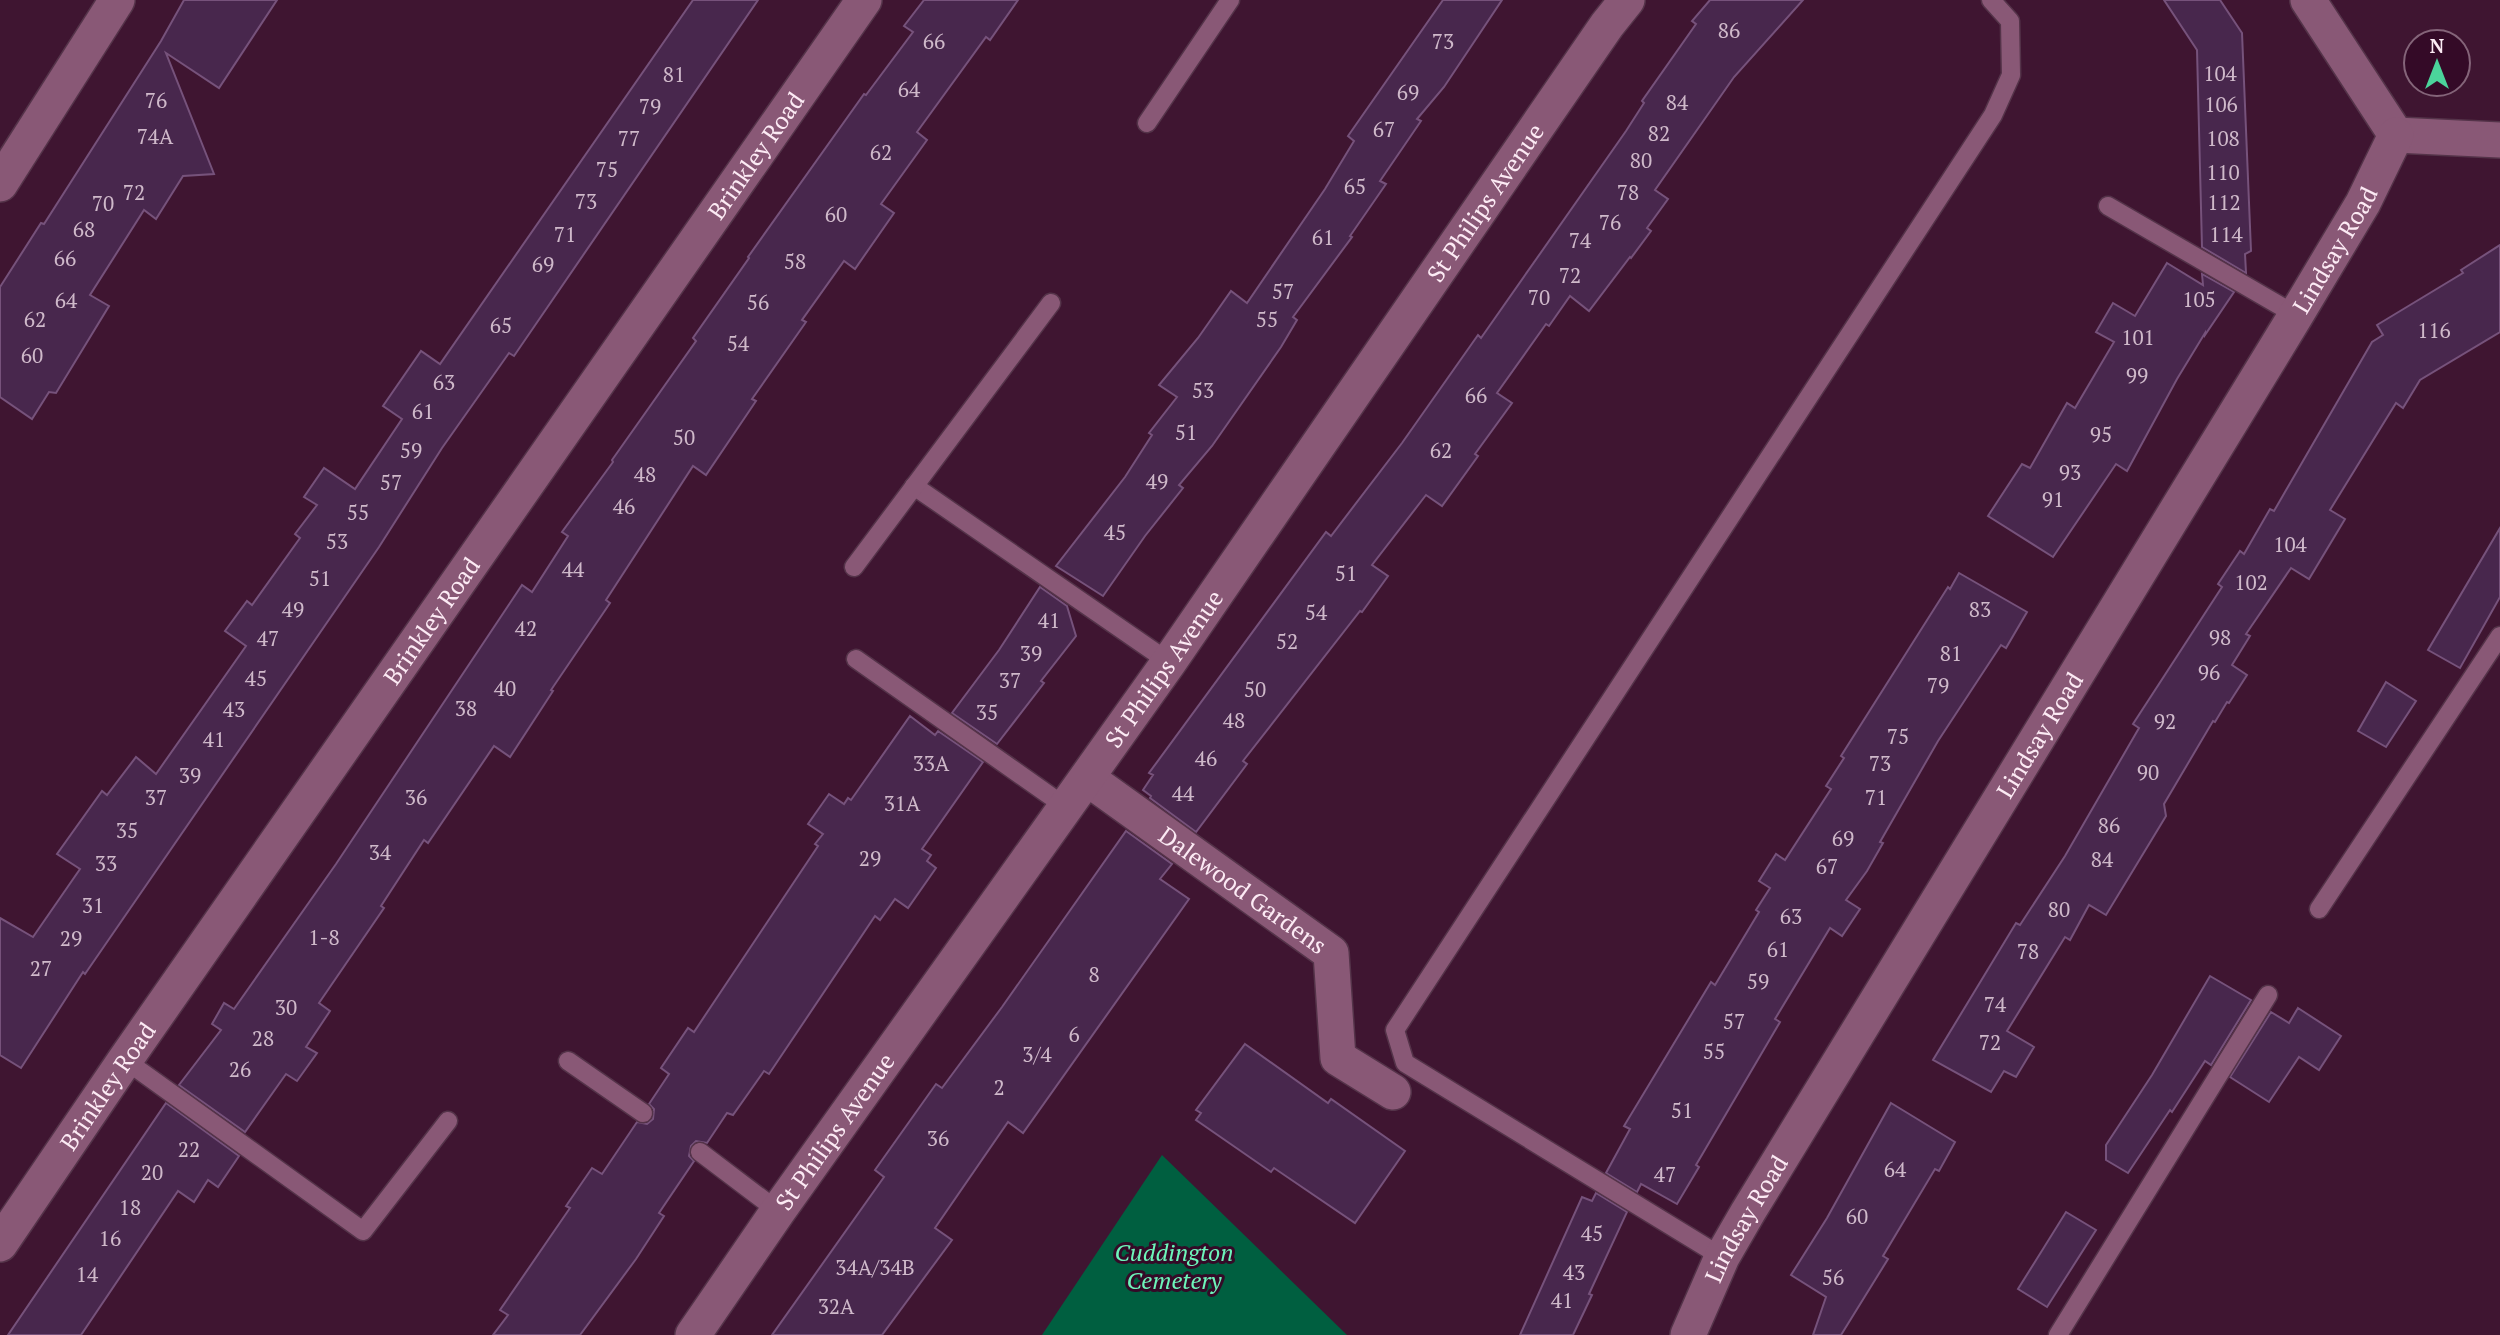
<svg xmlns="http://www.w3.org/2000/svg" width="2500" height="1335" viewBox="0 0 2500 1335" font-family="'PT Serif',serif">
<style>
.green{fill:#005f40}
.building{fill:#48274d;stroke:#76527b;stroke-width:2}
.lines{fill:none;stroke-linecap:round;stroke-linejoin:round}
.service-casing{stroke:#543349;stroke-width:21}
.minor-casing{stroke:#543349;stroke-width:38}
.service{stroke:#895876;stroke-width:18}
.minor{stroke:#895876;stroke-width:35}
.labels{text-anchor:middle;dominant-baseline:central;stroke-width:6;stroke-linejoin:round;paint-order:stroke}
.number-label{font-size:21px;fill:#cfb9ca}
.street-label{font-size:24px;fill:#fceaf4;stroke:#340a27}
.park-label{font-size:24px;font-style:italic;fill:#6df5ba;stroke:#340a27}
</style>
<rect width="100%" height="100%" fill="#3f1531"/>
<polygon class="green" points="1162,1155 1347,1335 1042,1335"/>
<g class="building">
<polygon points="184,0 277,0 219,88 166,53 214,174 183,176 156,219 144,210 90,295 109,306 56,393 49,392 32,419 0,397 0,287 41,223 44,224 161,41"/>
<polygon points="693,0 758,0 514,356 509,353 442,448 379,547 85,974 83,972 21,1068 0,1055 0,918 33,937 80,869 57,854 102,791 107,795 136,757 156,774 246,646 225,631 247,601 252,605 300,538 295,534 317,505 304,497 324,468 355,489 402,419 383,406 421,351 440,364"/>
<polygon points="924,0 1018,0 990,40 986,37 917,132 927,140 881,204 894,213 855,269 844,261 802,320 806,322 752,399 756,401 706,475 693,466 606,600 610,603 551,690 553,691 510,757 494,746 428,843 424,840 381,906 384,908 319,1003 330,1011 306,1047 317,1053 297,1081 286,1074 245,1132 179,1085 221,1030 212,1024 224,1003 234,1009 336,864 522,585 532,592 568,536 562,532 613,462 612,460 696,341 693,338 749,258 748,257 864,94 866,95 913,32 904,26"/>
<polygon points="1443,0 1502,0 1444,87 1417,119 1421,121 1380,181 1386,184 1350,236 1352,237 1293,317 1297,320 1281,347 1212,446 1179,485 1183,488 1145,536 1103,596 1056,566 1125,477 1152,435 1149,433 1177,397 1159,385 1198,338 1231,291 1247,303 1325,189 1354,141 1348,136"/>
<polygon points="1710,0 1803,0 1734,77 1655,190 1668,199 1647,228 1651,231 1631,258 1630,257 1589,311 1570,296 1549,326 1546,324 1497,393 1512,403 1475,454 1478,456 1442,506 1426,495 1372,565 1388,576 1362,612 1360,611 1243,761 1247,764 1196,832 1150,798 1151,796 1143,790 1153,775 1149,773 1326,532 1331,536 1402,443 1478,335 1481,338 1626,131 1644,103 1642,101 1696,24 1692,21"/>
<polygon points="2164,0 2220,0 2242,33 2251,251 2245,254 2246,273 2202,247 2197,50"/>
<polygon points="2500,245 2500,332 2420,380 2403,408 2396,403 2330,510 2345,519 2309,579 2291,568 2246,634 2250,636 2232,665 2247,675 2229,703 2227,702 2215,722 2213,721 2164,804 2166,816 2106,915 2089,905 2070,940 2065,937 2007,1031 2034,1047 2016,1077 2004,1071 1991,1092 1933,1060 2016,923 2020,925 2065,856 2139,728 2133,724 2222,587 2218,584 2240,551 2244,554 2270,509 2274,511 2372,342 2383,335 2377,325 2463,273 2461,270"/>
<polygon points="2167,263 2203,285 2202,274 2234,292 2205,335 2205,333 2177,379 2127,471 2116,464 2053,557 1988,516 2022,464 2030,468 2067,403 2075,408 2114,342 2096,332 2113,303 2135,316"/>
<polygon points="2500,528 2500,597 2460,668 2428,650"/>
<polygon points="1959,573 2027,612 2006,648 2001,645 1938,741 1880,842 1883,843 1867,871 1846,900 1860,909 1842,936 1830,928 1775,1019 1780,1022 1696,1165 1699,1167 1677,1204 1641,1184 1637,1192 1606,1173 1630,1129 1624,1126 1711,982 1715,985 1759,912 1756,910 1770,888 1759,881 1776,854 1785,860 1831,789 1826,786 1844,758 1841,756 1948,587 1950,589"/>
<polygon points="1040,587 1067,606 1076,636 1041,681 1044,683 997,744 952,713 999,650"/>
<polygon points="2386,682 2416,701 2386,747 2358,731"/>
<polygon points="910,716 935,735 938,731 983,762 922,849 931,855 927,861 936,868 908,908 895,899 880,920 875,916 769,1074 764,1071 733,1115 727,1113 707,1143 696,1141 691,1146 689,1156 694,1161 659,1213 664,1216 636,1259 580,1335 493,1335 508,1315 500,1310 570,1208 566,1206 592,1168 602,1174 637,1122 647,1124 653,1119 654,1109 649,1104 669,1074 661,1068 688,1028 694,1032 818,846 815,844 823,834 808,824 829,794 844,804 848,798 851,800"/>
<polygon points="1126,831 1172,864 1160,879 1189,899 1023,1133 1008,1122 935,1228 952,1240 882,1335 772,1335 884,1177 875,1170 936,1084 942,1088 1002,1007"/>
<polygon points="2210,976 2251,1000 2211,1065 2205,1061 2172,1112 2170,1110 2128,1173 2106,1160 2106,1145 2152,1075"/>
<polygon points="2298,1008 2341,1036 2319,1070 2299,1057 2269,1102 2230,1077 2271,1012 2289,1023"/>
<polygon points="1245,1044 1328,1103 1331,1099 1405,1151 1355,1223 1274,1168 1271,1172 1196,1120 1201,1113 1196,1110"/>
<polygon points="166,1103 239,1156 218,1187 208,1180 194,1202 178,1191 81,1335 8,1335"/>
<polygon points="1891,1103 1955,1142 1939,1171 1935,1169 1883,1256 1888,1259 1841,1335 1813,1335 1826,1297 1791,1275 1827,1218"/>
<polygon points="1596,1193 1627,1212 1589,1294 1592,1295 1573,1335 1520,1335 1582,1197 1592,1201"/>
<polygon points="2066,1212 2096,1230 2047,1307 2018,1289"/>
</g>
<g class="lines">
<g class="service-casing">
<g id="service">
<polyline points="1147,123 1230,0"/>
<polyline points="2108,206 2296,315"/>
<polyline points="914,486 1169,662"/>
<polyline points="854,567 1051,303"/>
<polyline points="856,659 1066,807"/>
<polyline points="2319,909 2500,636"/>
<polyline points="125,1060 363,1231 448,1121"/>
<polyline points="568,1061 643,1113"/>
<polyline points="700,1152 778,1211"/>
<polyline points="1722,1257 1405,1063 1395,1030 1993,115 2011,75 2010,21 1991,0"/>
<polyline points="2058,1335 2268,995"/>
</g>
</g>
<g class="minor-casing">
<g id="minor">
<polyline points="2308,0 2396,135 2500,140"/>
<polyline points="0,184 117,0"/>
<path id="s1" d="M1087,778L1331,953L1338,1058L1393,1092"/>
<path id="s2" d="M0,1244L125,1060L864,0"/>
<path id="s3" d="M693,1335L778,1211L1169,662L1607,25L1627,0"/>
<path id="s4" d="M1688,1335L1722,1257L1748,1212L2296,315L2363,203L2396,135"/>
</g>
</g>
<use href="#service" class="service"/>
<use href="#minor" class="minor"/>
</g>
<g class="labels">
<g class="number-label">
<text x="1729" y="30">86</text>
<text x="934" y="41">66</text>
<text x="1443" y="41">73</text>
<text x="2220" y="73">104</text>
<text x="674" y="74">81</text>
<text x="909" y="89">64</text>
<text x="1408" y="92">69</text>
<text x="156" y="100">76</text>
<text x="1677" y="102">84</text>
<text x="2221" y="104">106</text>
<text x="650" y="106">79</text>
<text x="1384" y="129">67</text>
<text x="1659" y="133">82</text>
<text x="155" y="136">74A</text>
<text x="629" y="138">77</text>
<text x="2223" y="138">108</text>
<text x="881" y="152">62</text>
<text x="1641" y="160">80</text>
<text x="607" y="169">75</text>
<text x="2223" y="172">110</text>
<text x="1355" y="186">65</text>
<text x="134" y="192">72</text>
<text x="1628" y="192">78</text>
<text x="586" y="201">73</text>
<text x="2224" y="202">112</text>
<text x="103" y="203">70</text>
<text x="836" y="214">60</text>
<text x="1610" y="222">76</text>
<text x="84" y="229">68</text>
<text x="565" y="234">71</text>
<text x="2226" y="234">114</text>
<text x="1323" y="237">61</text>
<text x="1580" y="240">74</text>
<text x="65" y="258">66</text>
<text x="795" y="261">58</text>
<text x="543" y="264">69</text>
<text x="1570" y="275">72</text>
<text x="1283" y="291">57</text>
<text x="1539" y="297">70</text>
<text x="2199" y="299">105</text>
<text x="66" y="300">64</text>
<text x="758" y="302">56</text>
<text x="35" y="319">62</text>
<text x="1267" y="319">55</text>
<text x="501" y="325">65</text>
<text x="2434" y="330">116</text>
<text x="2138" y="337">101</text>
<text x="738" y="343">54</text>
<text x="32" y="355">60</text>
<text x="2137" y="375">99</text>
<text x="444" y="382">63</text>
<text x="1203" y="390">53</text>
<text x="1476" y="395">66</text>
<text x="423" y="411">61</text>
<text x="1186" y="432">51</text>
<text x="2101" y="434">95</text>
<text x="684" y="437">50</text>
<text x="411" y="450">59</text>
<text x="1441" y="450">62</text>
<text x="2070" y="472">93</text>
<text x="645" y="474">48</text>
<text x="1157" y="481">49</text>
<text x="391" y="482">57</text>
<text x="2053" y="499">91</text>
<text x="624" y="506">46</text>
<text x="358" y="512">55</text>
<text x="1115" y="532">45</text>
<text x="337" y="541">53</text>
<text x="2290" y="544">104</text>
<text x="573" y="569">44</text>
<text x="1346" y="573">51</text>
<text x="320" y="578">51</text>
<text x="2251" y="582">102</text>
<text x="293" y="609">49</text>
<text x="1980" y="609">83</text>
<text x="1316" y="612">54</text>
<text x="1049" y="620">41</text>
<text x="526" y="628">42</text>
<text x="2220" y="637">98</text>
<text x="268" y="638">47</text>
<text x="1287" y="641">52</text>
<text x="1031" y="653">39</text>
<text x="1951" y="653">81</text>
<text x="2209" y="672">96</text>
<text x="256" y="678">45</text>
<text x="1010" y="680">37</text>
<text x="1938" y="685">79</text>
<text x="505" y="688">40</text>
<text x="1255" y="689">50</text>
<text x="466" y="708">38</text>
<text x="234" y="709">43</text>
<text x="987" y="712">35</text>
<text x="1234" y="720">48</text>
<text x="2165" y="721">92</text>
<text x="1898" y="736">75</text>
<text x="214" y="739">41</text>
<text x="1206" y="758">46</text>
<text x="931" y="763">33A</text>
<text x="1880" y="763">73</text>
<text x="2148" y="772">90</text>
<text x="190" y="775">39</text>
<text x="1183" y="793">44</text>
<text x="156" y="797">37</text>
<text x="416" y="797">36</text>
<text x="1876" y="797">71</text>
<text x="902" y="803">31A</text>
<text x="2109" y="825">86</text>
<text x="127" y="830">35</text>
<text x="1843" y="838">69</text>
<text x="380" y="852">34</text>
<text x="870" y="858">29</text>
<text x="2102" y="859">84</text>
<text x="106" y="863">33</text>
<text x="1827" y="866">67</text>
<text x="93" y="905">31</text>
<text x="2059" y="909">80</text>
<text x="1791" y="916">63</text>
<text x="324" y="937">1-8</text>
<text x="71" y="938">29</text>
<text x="1778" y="949">61</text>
<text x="2028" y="951">78</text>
<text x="41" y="968">27</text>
<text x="1094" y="974">8</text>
<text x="1758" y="981">59</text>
<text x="1995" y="1004">74</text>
<text x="286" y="1007">30</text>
<text x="1734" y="1021">57</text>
<text x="1074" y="1034">6</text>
<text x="263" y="1038">28</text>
<text x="1990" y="1042">72</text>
<text x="1714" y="1051">55</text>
<text x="1037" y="1054">3/4</text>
<text x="240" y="1069">26</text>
<text x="999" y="1087">2</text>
<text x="1682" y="1110">51</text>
<text x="938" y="1138">36</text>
<text x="189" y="1149">22</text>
<text x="1895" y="1169">64</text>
<text x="152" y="1172">20</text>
<text x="1665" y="1174">47</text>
<text x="130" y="1207">18</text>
<text x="1857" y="1216">60</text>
<text x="1592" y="1233">45</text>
<text x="110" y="1238">16</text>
<text x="875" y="1267">34A/34B</text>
<text x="1574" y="1272">43</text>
<text x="87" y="1274">14</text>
<text x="1833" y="1277">56</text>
<text x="1562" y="1300">41</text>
<text x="836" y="1306">32A</text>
</g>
<g class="street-label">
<text stroke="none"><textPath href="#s2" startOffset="1325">Brinkley Road</textPath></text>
<text stroke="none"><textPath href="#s3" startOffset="1382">St Philips Avenue</textPath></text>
<text stroke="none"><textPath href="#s4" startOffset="1264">Lindsay Road</textPath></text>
<text stroke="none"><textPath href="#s2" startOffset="758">Brinkley Road</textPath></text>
<text stroke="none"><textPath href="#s3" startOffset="816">St Philips Avenue</textPath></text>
<text stroke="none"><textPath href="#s4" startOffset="696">Lindsay Road</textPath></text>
<text stroke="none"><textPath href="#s1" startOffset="192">Dalewood Gardens</textPath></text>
<text stroke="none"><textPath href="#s2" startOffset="191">Brinkley Road</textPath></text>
<text stroke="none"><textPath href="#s3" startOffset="248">St Philips Avenue</textPath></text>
<text stroke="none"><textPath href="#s4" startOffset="130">Lindsay Road</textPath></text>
</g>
<g class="park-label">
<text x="1174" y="1252">Cuddington<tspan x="1174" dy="28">Cemetery</tspan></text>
</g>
</g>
<g transform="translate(2437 63)"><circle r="33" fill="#340a27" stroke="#846479" stroke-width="2"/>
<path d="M0-5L12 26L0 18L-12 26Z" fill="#4bd49b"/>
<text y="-10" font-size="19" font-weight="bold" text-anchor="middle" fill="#fceaf4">N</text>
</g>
</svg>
